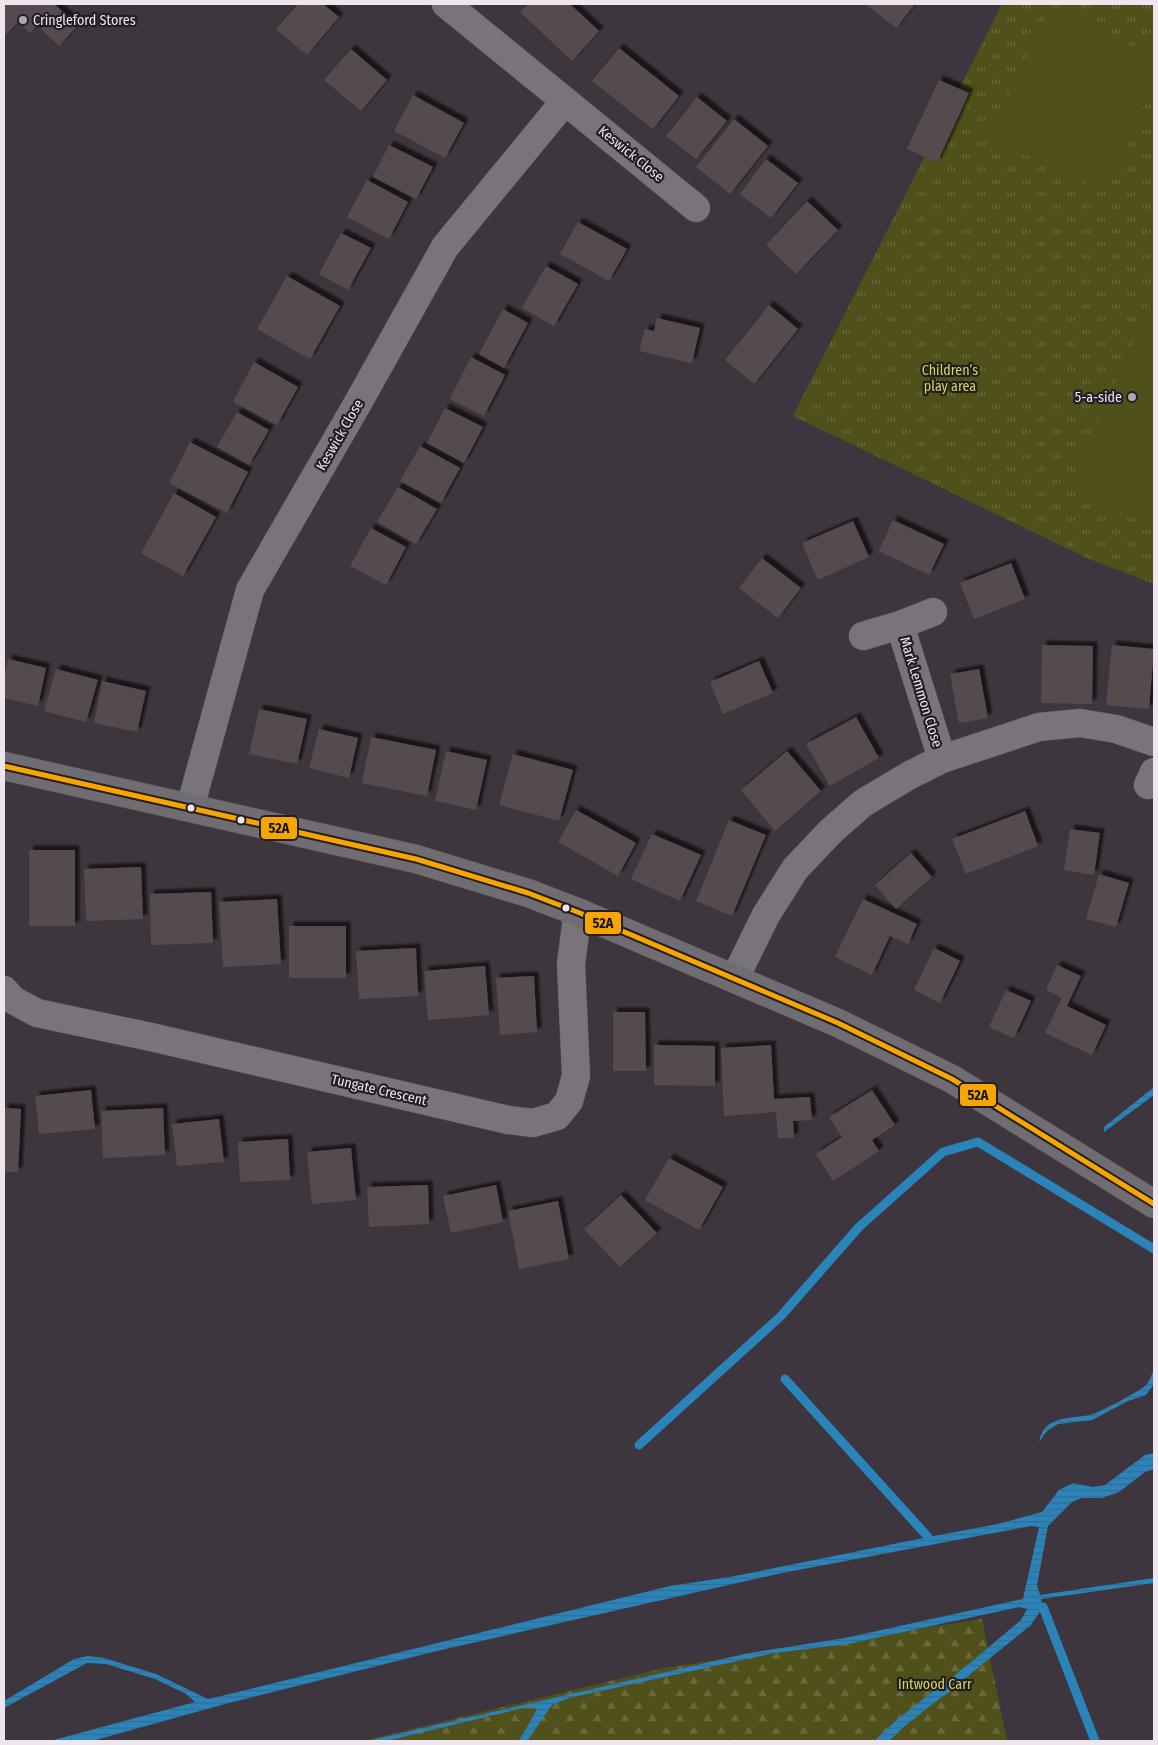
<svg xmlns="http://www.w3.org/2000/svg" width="1158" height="1745" viewBox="0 0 1158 1745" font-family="'Fira Sans Condensed',sans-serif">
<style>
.forest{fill:url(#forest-firs)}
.park{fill:url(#park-tufts)}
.pitch{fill:#4f501a}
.water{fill:url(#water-rules)}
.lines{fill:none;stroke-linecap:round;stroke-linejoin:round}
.stream{stroke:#2a84ba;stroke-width:9}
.building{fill:#544c4f;filter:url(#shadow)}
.street-casing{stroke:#595259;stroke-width:29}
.secondary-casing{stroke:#595259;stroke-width:29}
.street{stroke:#79747a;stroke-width:28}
.secondary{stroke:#6f6d71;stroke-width:28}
.bus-1-casing{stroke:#231d24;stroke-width:9}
.bus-1{stroke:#f7a600;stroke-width:5}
.poi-dot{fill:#b0a8b1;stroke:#231d24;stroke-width:2}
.bus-dot{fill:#eee5ef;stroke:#231d24;stroke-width:2}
.labels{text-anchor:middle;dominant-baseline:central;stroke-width:4.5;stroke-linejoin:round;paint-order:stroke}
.poi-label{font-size:14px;fill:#eee5ef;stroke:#231d24;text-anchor:start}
.street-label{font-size:14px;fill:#eee5ef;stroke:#231d24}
.park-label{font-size:14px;fill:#d3d952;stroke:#231d24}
.line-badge{stroke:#231d24;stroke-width:2}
.pale-badge-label{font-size:14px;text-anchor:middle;font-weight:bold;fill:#111}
</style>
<defs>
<pattern id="forest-firs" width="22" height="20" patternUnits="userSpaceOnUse" patternTransform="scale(1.25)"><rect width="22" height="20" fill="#4f501a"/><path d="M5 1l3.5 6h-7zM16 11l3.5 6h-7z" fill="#69693c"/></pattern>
<pattern id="park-tufts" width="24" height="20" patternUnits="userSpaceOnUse" patternTransform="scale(1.25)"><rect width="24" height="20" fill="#4f501a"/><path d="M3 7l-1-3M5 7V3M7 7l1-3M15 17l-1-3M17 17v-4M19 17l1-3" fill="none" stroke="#69693c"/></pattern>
<pattern id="water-rules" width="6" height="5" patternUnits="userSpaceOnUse" patternTransform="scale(1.25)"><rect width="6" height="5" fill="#2a84ba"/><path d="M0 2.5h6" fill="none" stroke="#366b8c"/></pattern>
<filter id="shadow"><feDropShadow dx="4.5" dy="-4.5" stdDeviation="1" flood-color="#0009"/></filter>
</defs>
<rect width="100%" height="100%" fill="#3d363e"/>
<polygon class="forest" points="982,1619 1007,1741 363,1741 664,1668"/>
<polygon class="park" points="1002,4 1154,4 1154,584 1089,559 793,416"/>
<g class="pitch">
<polygon points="1051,7 1154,56 1154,86 1104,192 989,137"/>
<polygon points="1151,303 1154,305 1154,528 1068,489"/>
</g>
<g class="water">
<polygon points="1154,1087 1154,1095 1104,1132 1104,1127"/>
<path d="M1154,1369V1384L1146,1395L1128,1401L1092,1420L1058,1424L1047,1431L1039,1442C1044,1414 1071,1420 1093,1414C1100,1412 1140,1391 1145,1386C1149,1383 1152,1374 1154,1369Z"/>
<polygon points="1154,1453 1154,1469 1145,1472 1119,1492 1102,1498 1082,1498 1072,1502 1048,1526 1037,1585 1040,1595 1154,1578 1154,1583 1041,1599 1043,1607 1031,1625 963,1680 958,1673 1021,1620 1027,1609 1019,1607 848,1644 774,1653 569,1698 552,1705 527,1741 519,1741 537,1709 528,1707 386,1741 367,1741 749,1653 845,1638 1023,1599 1039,1527 1031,1526 782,1573 441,1650 225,1704 92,1741 50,1741 195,1702 186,1694 155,1679 106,1664 87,1663 4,1708 4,1701 74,1659 88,1656 104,1658 156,1674 208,1699 213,1698 670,1586 730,1577 928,1537 998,1524 1042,1512 1059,1490 1073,1483 1093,1487 1105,1485 1145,1455"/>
<polygon points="946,1681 952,1689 906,1725 889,1741 874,1741 899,1718"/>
</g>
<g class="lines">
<g class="stream">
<polyline points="785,1379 928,1537"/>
<polyline points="639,1445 781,1316 859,1227 943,1152 978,1142 1154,1249"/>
<polyline points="1043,1607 1095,1741"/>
<polyline points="942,1692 968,1670"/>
</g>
</g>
<g class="building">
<polygon points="4,4 54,4 78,25 59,46 41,29 49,21 45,17 30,33 18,22 6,34 4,32"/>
<polygon points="298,4 323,4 339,17 307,55 276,29"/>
<polygon points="528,4 570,4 599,31 572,61 520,12"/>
<polygon points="865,4 915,4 896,28"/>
<polygon points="619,48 679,96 653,129 592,81"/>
<polygon points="351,49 387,80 361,111 324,80"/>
<polygon points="939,80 969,93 937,163 907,149"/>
<polygon points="413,95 464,123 445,158 394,131"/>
<polygon points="697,97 727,121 696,159 666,136"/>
<polygon points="734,119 768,146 730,194 696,167"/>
<polygon points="389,145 433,167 416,199 373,177"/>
<polygon points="766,159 798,183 771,218 740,194"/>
<polygon points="367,180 408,202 389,239 347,217"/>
<polygon points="807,201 838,230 796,274 766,245"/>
<polygon points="578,222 627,249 609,281 560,254"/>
<polygon points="341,233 371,248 348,290 319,274"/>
<polygon points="546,266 578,284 554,326 522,308"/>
<polygon points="287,276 340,306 310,359 257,329"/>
<polygon points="769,305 798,329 754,384 725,360"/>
<polygon points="503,309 528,323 504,368 479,354"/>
<polygon points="657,318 700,328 692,363 639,351 645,329 654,331"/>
<polygon points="471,357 505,375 484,416 450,399"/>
<polygon points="254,362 298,387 277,425 233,402"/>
<polygon points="445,408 483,427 464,463 427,443"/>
<polygon points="237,412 269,430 249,465 217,447"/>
<polygon points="190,442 248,472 227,513 169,483"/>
<polygon points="420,446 460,468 441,503 400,481"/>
<polygon points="398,487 437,509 416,544 377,522"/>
<polygon points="174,493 216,517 183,576 141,553"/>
<polygon points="893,520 944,544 929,575 879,551"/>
<polygon points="853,521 869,557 818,580 802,543"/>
<polygon points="371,528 406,547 386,585 350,566"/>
<polygon points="762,558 801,588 778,618 739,588"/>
<polygon points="1011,563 1025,599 974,619 960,583"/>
<polygon points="1042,645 1093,646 1092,704 1041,703"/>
<polygon points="1112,645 1154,649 1149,709 1106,705"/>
<polygon points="8,659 46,668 38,706 4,698 4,677"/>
<polygon points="759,661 773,693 723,714 710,682"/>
<polygon points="56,669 98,680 86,722 44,711"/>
<polygon points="979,669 988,718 959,723 950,674"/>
<polygon points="102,681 146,691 137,732 94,723"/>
<polygon points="259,709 307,719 297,764 249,754"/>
<polygon points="856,717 879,758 830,786 806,744"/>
<polygon points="319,729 358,738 349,778 309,768"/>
<polygon points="371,737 436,750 427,796 362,783"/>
<polygon points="446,751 487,760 476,810 435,801"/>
<polygon points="787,751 821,791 775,831 741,790"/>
<polygon points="513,754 573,770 559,821 499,805"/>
<polygon points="576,810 636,843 618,876 558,842"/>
<polygon points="1025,811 1038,846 966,874 952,839"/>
<polygon points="729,820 766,835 732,916 696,901"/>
<polygon points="1070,829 1100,833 1094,875 1064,870"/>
<polygon points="652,834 701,855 680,901 631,879"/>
<rect x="29" y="850" width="46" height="76"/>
<polygon points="911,853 932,877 896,909 875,885"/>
<polygon points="141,867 143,919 86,921 84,869"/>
<polygon points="1099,874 1129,883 1116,927 1086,919"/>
<polygon points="211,892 213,943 151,945 150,894"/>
<polygon points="277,899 281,964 223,967 219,902"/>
<polygon points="863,899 917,924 908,944 890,936 872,975 835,957"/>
<rect x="289" y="926" width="57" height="52"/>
<polygon points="416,948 418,996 359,999 356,951"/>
<polygon points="934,948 960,961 940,1003 914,990"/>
<polygon points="1057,965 1081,976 1067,1006 1106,1025 1092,1055 1045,1033 1062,998 1046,990"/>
<polygon points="485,966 489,1015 428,1020 424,971"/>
<polygon points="534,976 537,1032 500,1035 496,978"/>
<polygon points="1006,990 1031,1001 1014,1038 989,1027"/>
<polygon points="613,1012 645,1012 646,1071 613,1071"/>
<polygon points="654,1045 715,1046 715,1086 654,1085"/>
<polygon points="771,1045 774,1099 810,1097 812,1120 793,1121 794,1138 778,1138 776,1112 724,1116 721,1048"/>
<polygon points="91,1090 95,1129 39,1134 35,1096"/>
<polygon points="872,1090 895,1125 872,1140 879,1151 833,1181 816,1154 842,1137 829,1117"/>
<polygon points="4,1108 21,1109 18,1172 4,1172"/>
<polygon points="163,1108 165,1155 103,1158 101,1111"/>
<polygon points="219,1119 224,1162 177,1166 172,1124"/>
<polygon points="288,1139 290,1180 240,1182 238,1142"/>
<polygon points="351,1148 356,1200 312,1204 307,1152"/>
<polygon points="669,1158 723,1187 699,1230 645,1200"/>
<polygon points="428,1185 429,1224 369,1227 367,1187"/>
<polygon points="496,1185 503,1222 451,1233 443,1196"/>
<polygon points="621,1195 657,1233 620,1267 584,1229"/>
<polygon points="558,1201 569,1259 519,1269 508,1211"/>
</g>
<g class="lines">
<g class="street-casing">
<g id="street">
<polyline points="446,4 565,101"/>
<polyline points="933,612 900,625 942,759"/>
<polyline points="863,636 900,625"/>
<polyline points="1148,785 1154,772"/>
<polyline points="190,808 250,590 359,401 445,247 565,101 696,208"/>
<polyline points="735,978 766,915 795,869 831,831 863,803 910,775 942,759 1039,727 1080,723 1116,729 1154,742"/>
<polyline points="4,990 13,1000 37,1013 151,1037 508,1120 533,1123 557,1116 569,1101 576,1076 571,964 576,925 580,913"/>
</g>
</g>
<g class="secondary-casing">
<polyline id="secondary" points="4,766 416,859 528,893 580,913 838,1023 952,1079 1154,1204"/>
</g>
<use href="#street" class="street"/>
<use href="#secondary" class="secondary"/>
<g class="bus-1-casing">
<polyline id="bus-1" points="4,766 416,859 528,893 580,913 838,1023 952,1079 1154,1204"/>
</g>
<use href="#bus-1" class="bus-1"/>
</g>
<g class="poi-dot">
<circle cx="23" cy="20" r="5"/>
<circle cx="1132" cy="397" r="5"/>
</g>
<g class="bus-dot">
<circle cx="191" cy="808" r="4.5"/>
<circle cx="241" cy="820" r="4.5"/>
<circle cx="566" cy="908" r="4.5"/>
</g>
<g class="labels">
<g class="poi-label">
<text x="33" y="20">Cringleford Stores</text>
<text x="1122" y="397" text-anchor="end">5-a-side</text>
</g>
<g class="street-label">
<text transform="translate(631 154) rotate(39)">Keswick Close</text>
<text transform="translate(340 435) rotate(-60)">Keswick Close</text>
<text transform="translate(921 692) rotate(73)">Mark Lemmon Close</text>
<text transform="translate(379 1090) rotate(13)">Tungate Crescent</text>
</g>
<g class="park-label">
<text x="950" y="370">Children’s<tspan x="950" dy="16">play area</tspan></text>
<text x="935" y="1684">Intwood Carr</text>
</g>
</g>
<g class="line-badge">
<rect x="260" y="816" width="38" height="24" rx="5" fill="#f7a600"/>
<rect x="584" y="911" width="38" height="24" rx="5" fill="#f7a600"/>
<rect x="959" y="1083" width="38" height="24" rx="5" fill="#f7a600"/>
</g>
<g class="pale-badge-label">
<text x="279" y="833">52A</text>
<text x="603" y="928">52A</text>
<text x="978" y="1100">52A</text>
</g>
<rect width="1158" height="1745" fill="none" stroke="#eee5ef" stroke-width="10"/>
</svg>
